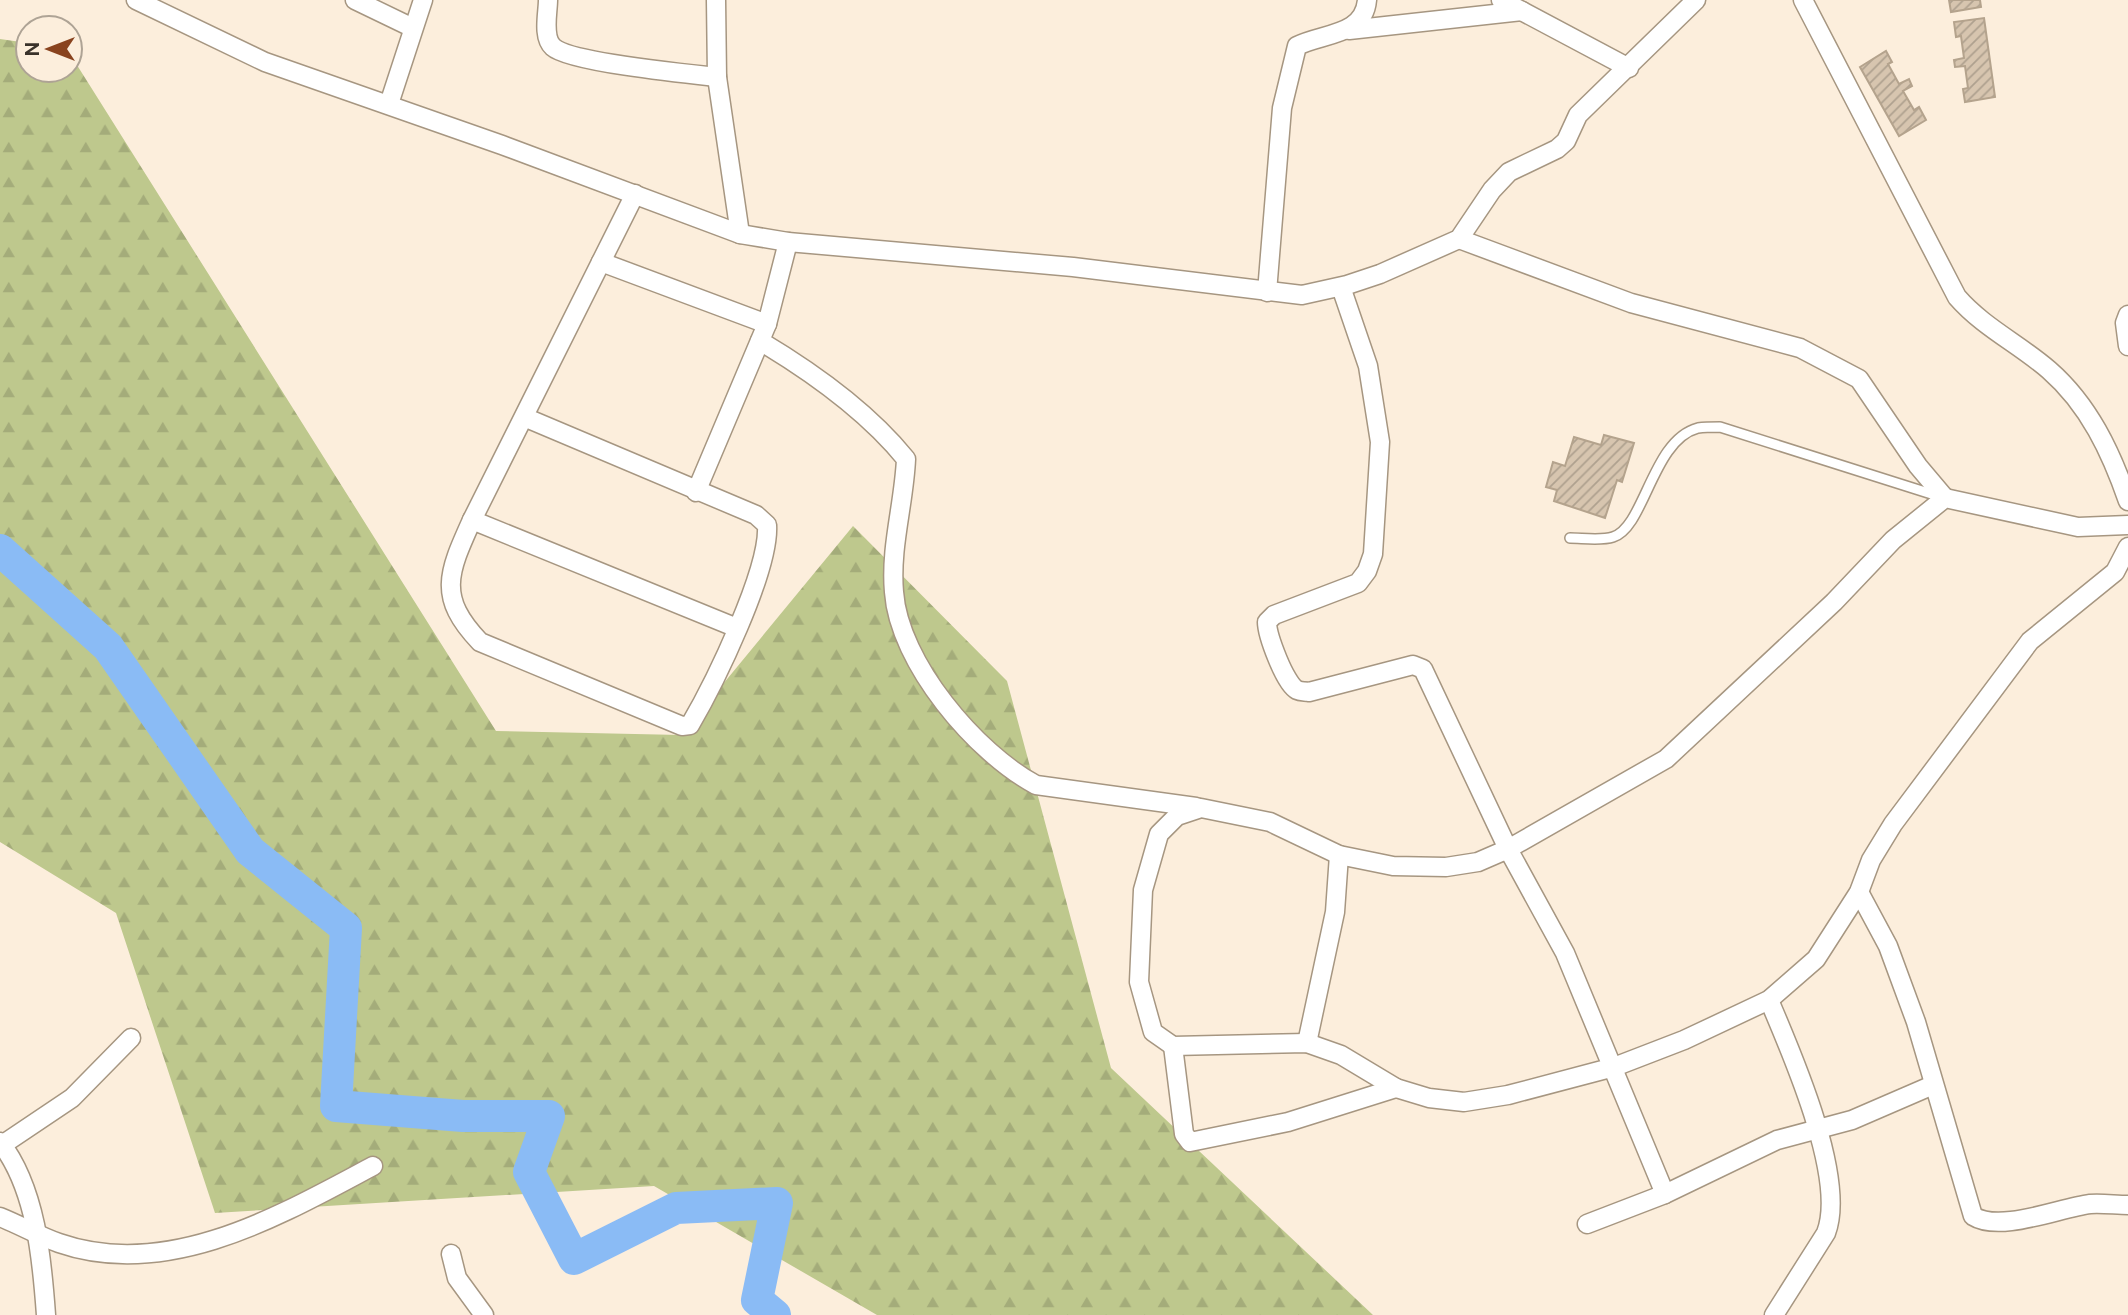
<svg xmlns="http://www.w3.org/2000/svg" width="2128" height="1315" viewBox="0 0 2128 1315" font-family="'Public Sans',sans-serif">
<style>
.forest{fill:url(#forest-firs)}
.lines{fill:none;stroke-linecap:round;stroke-linejoin:round}
.river{stroke:#8abbf5;stroke-width:32}
.building{fill:url(#building-hatch);stroke:#b4a38d;stroke-width:2}
.lane-casing{stroke:#a69681;stroke-width:12}
.street-casing{stroke:#a69681;stroke-width:21}
.lane{stroke:#fff;stroke-width:9}
.street{stroke:#fff;stroke-width:18}
</style>
<defs>
<pattern id="forest-firs" width="22" height="20" patternUnits="userSpaceOnUse" patternTransform="scale(1.75)"><rect width="22" height="20" fill="#bec88d"/><path d="M5 1l3.5 6h-7zM16 11l3.5 6h-7z" fill="#a4ac7a"/></pattern>
<pattern id="building-hatch" width="6" height="6" patternUnits="userSpaceOnUse" patternTransform="scale(1.75)"><rect width="6" height="6" fill="#d7c5af"/><path d="M-1 1l2-2M0 6l6-6M5 7l2-2" fill="none" stroke="#afa18f"/></pattern>
</defs>
<rect width="100%" height="100%" fill="#fceedc"/>
<polygon class="forest" points="0,39 28,43 28,70 70,70 70,54 496,731 681,735 853,526 1007,681 1111,1068 1373,1315 877,1315 654,1186 215,1213 116,913 0,842"/>
<g class="lines">
<polyline class="river" points="0,550 108,647 250,851 346,928 336,1106 463,1116 549,1116 529,1172 574,1259 676,1208 777,1203 757,1300 775,1315"/>
</g>
<g class="building">
<polygon points="1949,0 1980,0 1981,7 1951,12"/>
<polygon points="1984,18 1995,97 1965,102 1963,89 1968,88 1965,66 1955,67 1954,60 1964,58 1961,36 1956,37 1954,22"/>
<polygon points="1886,51 1892,62 1888,64 1899,84 1909,79 1912,86 1903,91 1914,110 1919,107 1926,120 1899,136 1860,67"/>
<polygon points="1604,435 1634,443 1622,482 1617,480 1605,518 1554,501 1557,490 1546,487 1553,462 1565,466 1574,437 1601,445"/>
</g>
<g class="lines">
<g class="lane-casing">
<path id="lane" d="M1570,538C1582,538 1601,541 1613,537C1645,527 1652,440 1698,428C1705,427 1713,427 1720,427L1941,497"/>
</g>
<g class="street-casing">
<g id="street">
<polyline points="136,0 265,62 502,145 740,234 788,242 1073,267 1302,295 1347,285 1380,274 1459,239 1492,190 1509,172 1557,149 1566,141 1578,115 1696,0"/>
<polyline points="355,0 411,27"/>
<path d="M548,0C548,13 542,37 553,47C569,62 689,74 717,77"/>
<polyline points="716,0 717,77 740,234"/>
<polyline points="1501,0 1629,68"/>
<path d="M1803,0L1957,297C1983,327 2019,344 2049,370C2089,405 2111,452 2128,501"/>
<polyline points="1349,30 1522,11"/>
<polyline points="389,104 423,0"/>
<polyline points="1459,239 1631,303 1800,348 1859,379 1918,466 1945,498"/>
<polyline points="601,262 767,324"/>
<path d="M1341,287L1368,366L1380,442L1373,554L1367,571L1358,583L1274,615L1267,622C1267,635 1285,684 1297,690C1301,692 1305,691 1309,692L1413,665L1423,669L1508,849L1666,759L1834,602L1893,540L1945,498L2078,527L2128,525"/>
<path d="M1267,292L1282,108L1297,46C1323,33 1364,36 1367,0"/>
<polyline points="2128,315 2125,323 2128,346"/>
<path d="M760,341C812,372 868,412 906,459C904,504 890,547 894,592C899,663 976,753 1036,785L1196,807"/>
<path d="M524,417L756,515L767,525C770,570 714,684 690,725L682,726L480,642C437,597 448,573 472,520L635,194"/>
<polyline points="696,492 767,324 788,242"/>
<polyline points="472,520 737,628"/>
<path d="M1859,892L1888,946L1916,1022L1973,1216C2000,1233 2059,1208 2090,1204C2102,1203 2116,1205 2128,1205"/>
<path d="M1769,1000C1792,1054 1847,1179 1826,1233L1774,1315"/>
<polyline points="1307,1043 1335,912 1339,855"/>
<polyline points="1173,1046 1184,1134 1190,1142 1288,1122 1396,1088"/>
<path d="M0,1142C36,1188 42,1259 46,1315"/>
<polyline points="2,1145 72,1098 131,1038"/>
<polyline points="1665,1194 1565,953 1508,849 1478,862 1446,867 1393,866 1339,855 1270,822 1201,808 1177,816 1159,834 1143,890 1139,982 1153,1032 1173,1046 1307,1043 1341,1055 1396,1088 1429,1098 1464,1102 1508,1095 1614,1067 1684,1040 1769,1000 1816,959 1859,892 1871,860 1893,824 2030,641 2115,572 2128,547"/>
<path d="M0,1217C20,1225 39,1236 59,1243C168,1281 281,1215 373,1166"/>
<polyline points="1587,1224 1665,1194 1777,1140 1852,1120 1933,1085"/>
<polyline points="451,1254 457,1278 484,1315"/>
</g>
</g>
<use href="#lane" class="lane"/>
<use href="#street" class="street"/>
</g>
<g transform="translate(49 49) rotate(270)"><circle r="33" fill="#fceedc" stroke="#aea395" stroke-width="2"/>
<path d="M0-5L12 26L0 18L-12 26Z" fill="#89431e"/>
<text y="-10" font-size="19" font-weight="bold" text-anchor="middle" fill="#39322a">N</text>
</g>
</svg>
